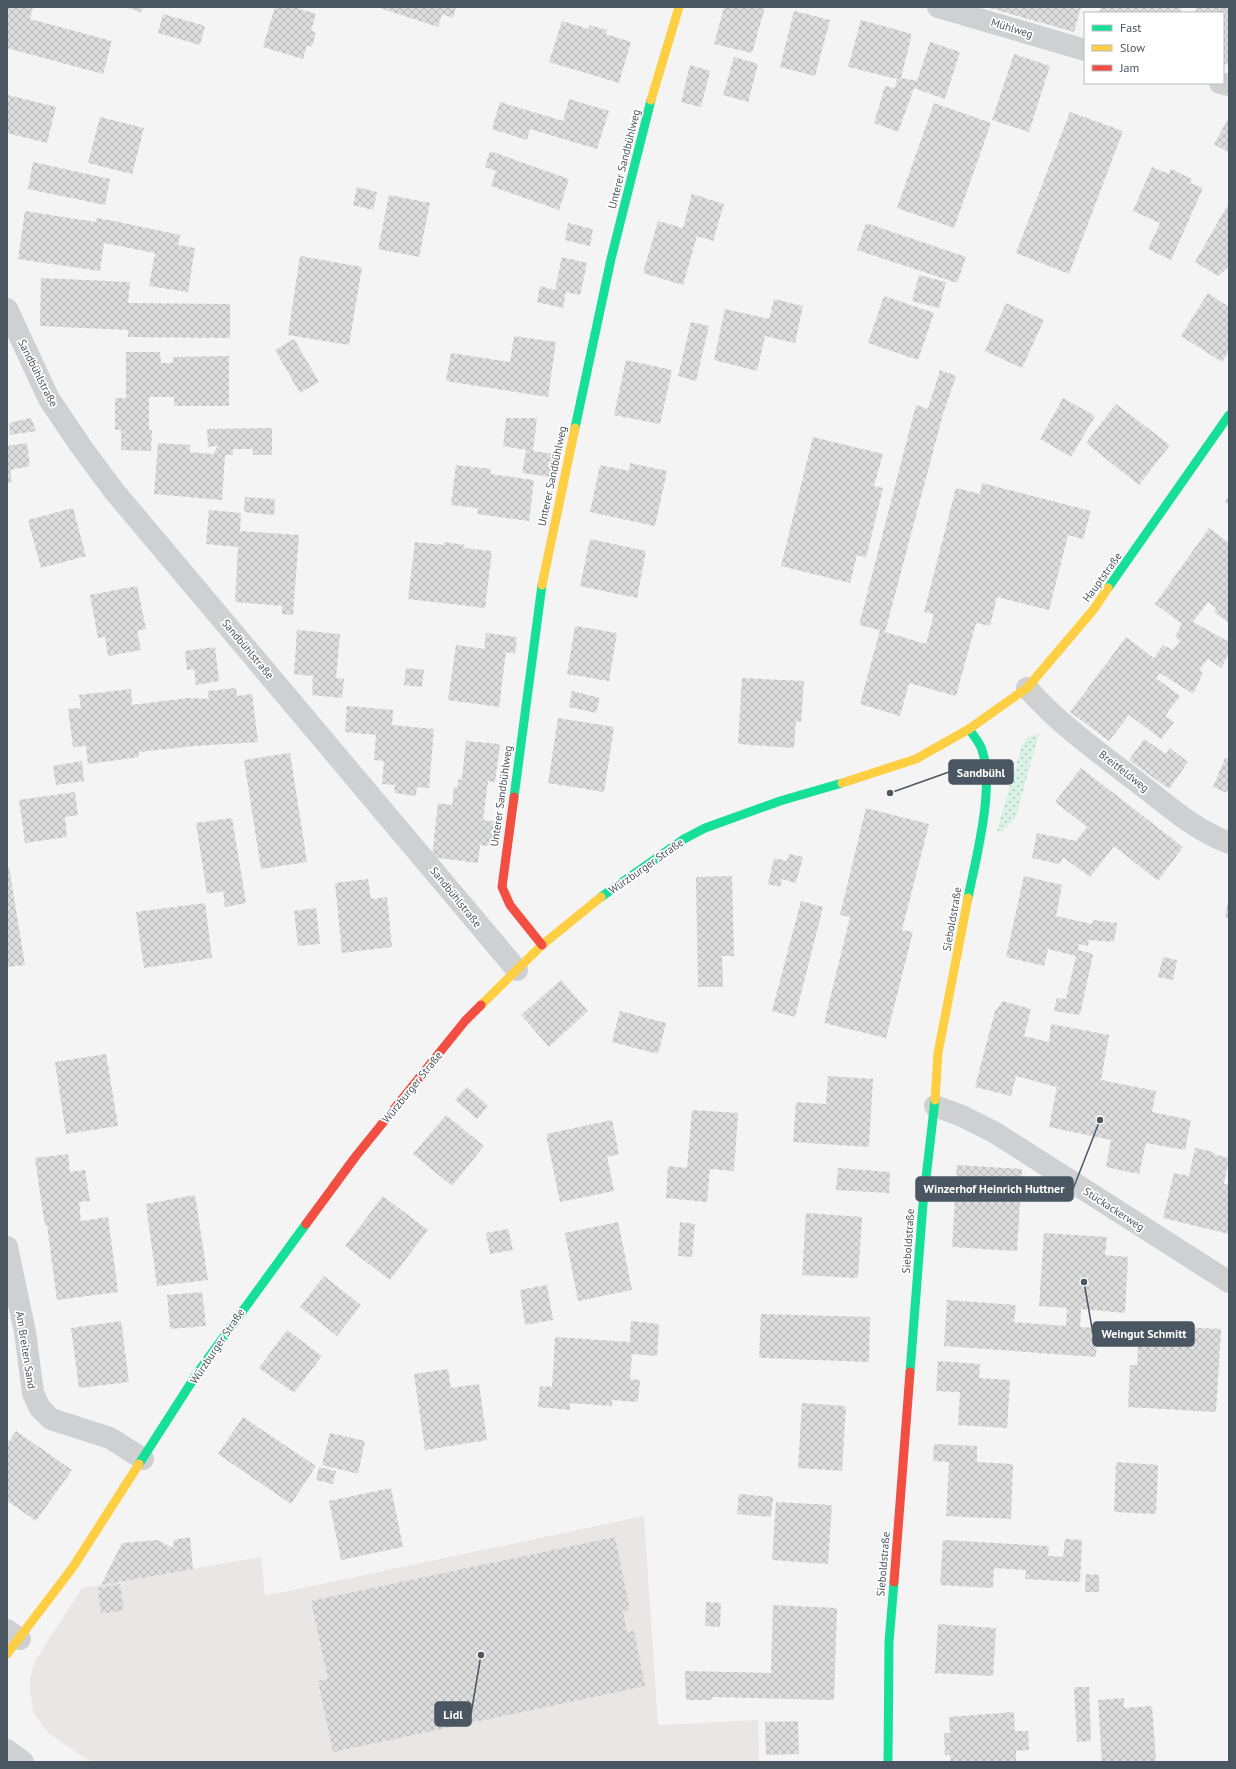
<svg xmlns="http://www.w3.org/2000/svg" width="1236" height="1769" viewBox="0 0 1236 1769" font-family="'PT Sans',sans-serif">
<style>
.commercial{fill:#e8e7e3}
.grass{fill:url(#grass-dots)}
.building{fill:url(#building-cross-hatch)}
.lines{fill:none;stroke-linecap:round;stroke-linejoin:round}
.street{stroke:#ced0d2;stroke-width:22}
.fast{stroke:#16e098;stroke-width:9}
.slow{stroke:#ffcf43;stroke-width:9}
.jam{stroke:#f24e42;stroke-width:9}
.labels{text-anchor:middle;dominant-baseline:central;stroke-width:3.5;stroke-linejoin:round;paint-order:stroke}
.street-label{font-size:11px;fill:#4a5661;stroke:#fff}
.leader{fill:none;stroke:#4a5661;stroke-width:1.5}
.callout-dot{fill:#4a5661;stroke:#fff;stroke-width:1.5}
.callout{fill:#4a5661;stroke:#4a5661;stroke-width:1.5}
.callout-label{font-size:12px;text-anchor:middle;font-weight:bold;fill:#fff}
</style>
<defs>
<pattern id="grass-dots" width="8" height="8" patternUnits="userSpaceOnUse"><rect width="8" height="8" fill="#d9f2e3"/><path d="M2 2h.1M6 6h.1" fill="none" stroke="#b2c7bb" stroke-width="1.8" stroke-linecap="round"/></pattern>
<pattern id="building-cross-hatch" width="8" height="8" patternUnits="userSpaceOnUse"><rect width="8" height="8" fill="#ddddde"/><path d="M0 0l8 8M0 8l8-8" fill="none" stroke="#b5b6b7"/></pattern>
</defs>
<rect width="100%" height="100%" fill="#f4f4f4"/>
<polygon class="commercial" points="644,1516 658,1725 758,1720 759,1762 93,1762 77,1753 50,1734 43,1727 33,1711 30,1690 30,1678 35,1661 82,1588 261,1557 265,1596"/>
<polygon class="grass" points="1039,734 1015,819 1001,832 997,831 1022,745 1028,737"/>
<g class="building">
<polygon points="7,7 33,7 30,19 112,41 103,74 7,48"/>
<polygon points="124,7 143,7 141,12"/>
<polygon points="275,7 294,7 316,14 311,31 316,32 312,47 307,45 303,59 263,47"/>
<polygon points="377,7 456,7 453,18 442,14 438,27"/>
<polygon points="724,7 765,7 752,53 714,44"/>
<polygon points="986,7 1081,7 1074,32"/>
<polygon points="1101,7 1182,7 1180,13 1099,13"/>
<polygon points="1196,7 1229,7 1229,65 1223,64 1223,13 1195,13"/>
<polygon points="794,11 830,20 815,76 780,67"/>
<polygon points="163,14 205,26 200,45 158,33"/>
<polygon points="861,20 912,34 901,78 917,81 930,42 960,52 945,99 914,88 898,132 874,123 885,86 895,88 897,79 848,67"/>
<polygon points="562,21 589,29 589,25 607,30 606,34 631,42 619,83 549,62"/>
<polygon points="1014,54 1050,66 1029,132 992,120"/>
<polygon points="734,57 758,64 748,102 723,95"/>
<polygon points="690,65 710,71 701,107 681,102"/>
<polygon points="8,95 56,107 47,143 7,133"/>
<polygon points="569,99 609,111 597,149 530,129 527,140 492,129 500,102 563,121"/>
<polygon points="934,103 991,123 954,228 897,208"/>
<polygon points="1070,112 1123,131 1069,274 1016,253"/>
<polygon points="100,117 144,128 132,174 88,163"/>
<polygon points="1229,117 1229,153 1214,144"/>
<polygon points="490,151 569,179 559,210 491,186 496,171 485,167"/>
<polygon points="33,162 110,179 105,205 28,189"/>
<polygon points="1152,167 1169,174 1171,169 1192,179 1190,183 1203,188 1171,260 1148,249 1160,223 1133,211"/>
<polygon points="357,187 377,192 373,210 353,205"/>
<polygon points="692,194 724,204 713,241 697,236 683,285 643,273 658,221 683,228"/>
<polygon points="389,195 430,203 419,257 378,249"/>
<polygon points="1227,206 1229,208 1229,267 1218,276 1195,262"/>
<polygon points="25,211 96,222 96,218 109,220 180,235 178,245 195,248 188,292 149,286 155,253 104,243 100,271 18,259"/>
<polygon points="568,223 593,229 590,246 565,240"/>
<polygon points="866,223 966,257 957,283 857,250"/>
<polygon points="300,256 362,267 349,345 288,335"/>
<polygon points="562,257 587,263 580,295 566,292 563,308 537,302 540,286 555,290"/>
<polygon points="919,275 946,282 939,308 912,301"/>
<polygon points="41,278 130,282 128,303 230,304 230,338 128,337 128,330 40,326"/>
<polygon points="1208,293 1229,307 1229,351 1222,362 1181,336"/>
<polygon points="884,296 934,313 918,360 868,343"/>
<polygon points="774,299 803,306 795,343 765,336 757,371 714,360 725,309 769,319"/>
<polygon points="1006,303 1044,320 1022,368 985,351"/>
<polygon points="691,322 709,326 696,381 678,376"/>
<polygon points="514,336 556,342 548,397 446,381 451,353 510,362"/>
<polygon points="294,339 319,382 300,393 275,350"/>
<polygon points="126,352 160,352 161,363 173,363 173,357 229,356 229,406 174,406 174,397 149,397 149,430 152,430 151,451 121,450 121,430 115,430 115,398 126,398"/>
<polygon points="626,360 672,370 660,424 614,415"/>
<polygon points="940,370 956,376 943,414 885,632 926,644 934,614 924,612 956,488 980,494 982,483 1091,511 1083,539 1068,535 1049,610 997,597 990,626 976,623 956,696 909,683 900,716 860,704 880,630 859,625 916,405 928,409"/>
<polygon points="1063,398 1095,416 1071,457 1040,439"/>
<polygon points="1116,404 1170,445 1139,485 1086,443"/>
<polygon points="31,418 36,431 10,435 9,423"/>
<polygon points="506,418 537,418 533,451 554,454 551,477 522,473 526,450 503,446"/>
<polygon points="272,428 272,455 253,455 253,449 233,449 233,455 225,455 222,500 154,494 158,443 190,445 190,452 213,454 218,446 208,447 207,429"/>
<polygon points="813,437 883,454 874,486 883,488 866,558 857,555 850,583 781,566"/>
<polygon points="27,443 30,466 10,470 12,482 7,483 7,446"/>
<polygon points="630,463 667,471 655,526 590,512 600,465 629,471"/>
<polygon points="456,465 491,469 490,474 534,480 529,521 477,514 478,508 451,505"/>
<polygon points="245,497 275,499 274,515 244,512"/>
<polygon points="1229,497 1229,505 1225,502"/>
<polygon points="73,508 86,556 41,568 28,520"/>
<polygon points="209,510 241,513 240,531 299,535 293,615 282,614 282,606 235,602 238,547 206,544"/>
<polygon points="1209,528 1229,543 1229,623 1214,612 1216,608 1208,602 1193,622 1229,642 1229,653 1221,668 1208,659 1199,670 1203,673 1193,694 1160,673 1156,678 1180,696 1165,716 1174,722 1161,739 1129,715 1109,741 1070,712 1126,637 1154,658 1163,645 1173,650 1180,641 1175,636 1182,624 1155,604"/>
<polygon points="590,539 646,551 637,598 580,586"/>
<polygon points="415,542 444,545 444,542 465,545 464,548 492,551 485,608 408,599"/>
<polygon points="137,586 146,629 137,631 141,650 108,656 105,637 98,638 90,595"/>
<polygon points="575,626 617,633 609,681 567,674"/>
<polygon points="297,630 340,634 336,678 344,679 342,698 312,695 313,676 294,674"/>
<polygon points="486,633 517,637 515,654 506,652 499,707 448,700 456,645 484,649"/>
<polygon points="215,647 219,681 196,685 194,669 187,670 185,651"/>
<polygon points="406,668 424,670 422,687 404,685"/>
<polygon points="742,678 804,681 801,722 796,721 794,748 738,744"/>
<polygon points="236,688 237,696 252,694 258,742 194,746 139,752 139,757 88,764 86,746 73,747 68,709 81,708 79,695 131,689 132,705 187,698 209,699 208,691"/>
<polygon points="572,691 600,698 596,713 569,707"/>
<polygon points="347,706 393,710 392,725 434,729 429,788 417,787 416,796 394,793 395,785 382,784 384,761 374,760 376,735 345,732"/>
<polygon points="558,718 614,727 604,792 548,783"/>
<polygon points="1144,739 1166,754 1170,748 1188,762 1169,789 1129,760"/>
<polygon points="466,741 500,744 495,782 488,781 483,820 498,822 494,847 480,845 478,863 432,857 438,803 452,805 454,787 458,787 458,779 461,780 462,777"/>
<polygon points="290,753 307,862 261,869 244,760"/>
<polygon points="1225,758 1229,759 1229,788 1227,793 1213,787"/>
<polygon points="82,761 84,781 56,785 53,766"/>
<polygon points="1081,768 1183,847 1158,881 1114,846 1090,877 1064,858 1059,864 1032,858 1037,833 1076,841 1087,827 1055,802"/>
<polygon points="75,792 78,815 65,817 67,837 25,843 19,800"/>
<polygon points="866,808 929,824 902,930 913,932 886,1038 824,1023 850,917 840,915"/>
<polygon points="232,818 246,903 225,907 223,891 207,894 196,823"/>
<polygon points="789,854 803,857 796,883 782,879 780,887 768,884 774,858 787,861"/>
<polygon points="9,867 25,965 7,967 7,868"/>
<polygon points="732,876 734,956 722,956 723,987 698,987 696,877"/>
<polygon points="1024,876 1062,885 1056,916 1092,924 1093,920 1117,923 1114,942 1089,940 1088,946 1079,944 1078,950 1093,954 1080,1015 1054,1011 1057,998 1066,999 1076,956 1048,949 1044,966 1006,957"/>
<polygon points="368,879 371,899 387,897 392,947 342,953 335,883"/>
<polygon points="1228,900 1229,900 1229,918 1225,917"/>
<polygon points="801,901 823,907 795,1017 772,1011"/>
<polygon points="205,903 212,958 144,968 136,912"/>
<polygon points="316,908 320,944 298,946 294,911"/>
<polygon points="1163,957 1177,960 1173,980 1158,977"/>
<polygon points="561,980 588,1011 549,1047 521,1015"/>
<polygon points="1003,1001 1031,1009 1024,1036 1049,1042 1051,1024 1109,1035 1101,1080 1156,1091 1152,1112 1191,1120 1185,1150 1146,1143 1139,1174 1106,1167 1111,1140 1049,1127 1057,1087 1016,1076 1011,1096 975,1087 995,1011"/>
<polygon points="620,1011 666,1023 658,1054 612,1042"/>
<polygon points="106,1054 118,1126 66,1134 55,1062"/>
<polygon points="828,1076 873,1079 869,1147 793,1142 796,1102 826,1104"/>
<polygon points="467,1087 488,1106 477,1119 455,1100"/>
<polygon points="692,1110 738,1113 734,1171 710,1169 707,1202 666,1198 668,1166 687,1168"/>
<polygon points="446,1115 484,1146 452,1186 413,1154"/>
<polygon points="612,1120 619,1154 607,1157 614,1191 560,1202 546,1134"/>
<polygon points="1195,1148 1214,1152 1213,1154 1229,1158 1224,1184 1229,1185 1229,1234 1163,1218 1174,1173 1189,1176"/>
<polygon points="68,1154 70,1172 85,1170 90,1201 79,1202 81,1221 108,1217 118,1292 57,1300 47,1225 45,1225 42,1207 35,1158"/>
<polygon points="957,1165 1022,1169 1017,1251 952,1247"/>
<polygon points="838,1168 890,1172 889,1193 836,1190"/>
<polygon points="195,1195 208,1280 157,1286 146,1204"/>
<polygon points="383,1196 428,1230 390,1280 345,1246"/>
<polygon points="806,1213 862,1217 858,1278 802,1275"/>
<polygon points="618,1222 632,1290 578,1301 565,1233"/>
<polygon points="680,1222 695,1224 692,1257 678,1256"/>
<polygon points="508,1229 513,1250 490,1254 486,1233"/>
<polygon points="1044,1233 1107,1237 1105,1255 1128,1257 1125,1313 1081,1309 1080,1327 1098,1328 1096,1357 944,1346 947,1300 1016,1305 1014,1322 1066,1326 1067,1308 1039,1306"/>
<polygon points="324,1276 361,1305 337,1336 300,1307"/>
<polygon points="547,1285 553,1320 525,1325 520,1290"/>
<polygon points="202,1292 206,1326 170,1329 167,1295"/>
<polygon points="761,1314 870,1317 869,1362 759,1358"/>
<polygon points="121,1321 129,1382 79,1388 71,1328"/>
<polygon points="631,1321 659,1324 657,1356 632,1354 630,1379 640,1380 638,1402 612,1400 612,1406 570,1403 570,1410 538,1407 540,1386 552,1387 555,1337 630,1342"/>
<polygon points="1139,1325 1221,1329 1216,1412 1128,1407 1130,1365 1137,1365"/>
<polygon points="287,1330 322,1356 294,1393 259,1368"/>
<polygon points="938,1361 980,1364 979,1378 1010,1380 1007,1428 958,1425 960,1392 936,1391"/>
<polygon points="448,1369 451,1388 479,1384 487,1440 425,1450 414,1374"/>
<polygon points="802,1403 846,1406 842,1471 798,1468"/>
<polygon points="243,1417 316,1466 291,1504 218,1454"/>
<polygon points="16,1431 72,1470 36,1521 7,1501 7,1444"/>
<polygon points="330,1433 365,1441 358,1474 322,1465"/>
<polygon points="934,1444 977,1446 977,1462 1013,1464 1011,1519 946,1516 949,1462 933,1461"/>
<polygon points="1116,1462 1158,1465 1156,1514 1114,1512"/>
<polygon points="319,1467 336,1471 333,1484 316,1480"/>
<polygon points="391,1488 403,1547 341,1560 329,1501"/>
<polygon points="739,1494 773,1497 771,1517 737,1514"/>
<polygon points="776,1502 832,1505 828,1564 772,1560"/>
<polygon points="190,1537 193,1569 101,1585 122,1543 158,1540 173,1548 174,1540"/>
<polygon points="615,1537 630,1610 623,1612 627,1632 634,1631 645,1686 333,1752 318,1681 328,1679 311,1601"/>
<polygon points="1065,1539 1082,1540 1080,1582 1025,1579 1026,1570 994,1568 993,1588 940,1585 943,1540 1049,1546 1048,1556 1063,1557"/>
<polygon points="1086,1574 1099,1575 1099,1592 1085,1592"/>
<polygon points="120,1584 124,1610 101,1614 98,1588"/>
<polygon points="706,1602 721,1603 720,1627 705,1626"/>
<polygon points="773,1605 837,1608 834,1700 712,1697 712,1700 686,1700 685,1671 771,1673"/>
<polygon points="938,1624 996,1628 993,1676 935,1673"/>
<polygon points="1074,1687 1089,1687 1091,1741 1077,1742"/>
<polygon points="1124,1698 1124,1708 1152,1706 1156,1762 1102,1762 1098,1700"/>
<polygon points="1014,1712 1015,1731 1028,1731 1029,1750 1016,1751 1016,1762 951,1762 950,1755 945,1755 944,1733 950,1733 949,1717"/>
<polygon points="798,1721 799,1754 766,1755 765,1722"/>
</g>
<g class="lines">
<g class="street">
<polyline points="938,7 1085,50"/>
<polyline points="1220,83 1229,85"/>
<polyline points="7,309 49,399 80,445 114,491 517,970"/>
<path d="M1027,688C1059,724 1098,752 1136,781C1165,803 1194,830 1229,843"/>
<polyline points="935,1106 962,1116 994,1132 1229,1282"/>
<polyline points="7,1247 25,1332 33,1393 40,1408 51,1419 110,1438 143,1459"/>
<polyline points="7,1630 20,1639"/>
<polyline points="7,1750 23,1762"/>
</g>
<g class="fast">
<polyline points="575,428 611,259 651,100"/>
<polyline points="1108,588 1229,415"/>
<polyline points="514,797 542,585"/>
<polyline points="601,897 684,839 705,828 780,801 842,783"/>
<path d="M968,898C976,858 995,787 982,750C980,743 973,735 969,729"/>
<polyline points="910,1372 923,1204 935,1100"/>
<polyline points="139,1464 198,1372 306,1224"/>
<polyline points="888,1762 889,1642 894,1582"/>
</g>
<g class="slow">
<polyline points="651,100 679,7"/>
<polyline points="542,585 575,428"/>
<polyline points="842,783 916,759 969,729 1027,688 1094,609 1108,588"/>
<polyline points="481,1005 542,945 601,897"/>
<polyline points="935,1100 938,1053 968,898"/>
<polyline points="7,1654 73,1567 139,1464"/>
</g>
<g class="jam">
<polyline points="514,797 502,887 510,905 542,945"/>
<polyline points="306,1224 356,1156 465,1021 481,1005"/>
<polyline points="894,1582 910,1372"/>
</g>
</g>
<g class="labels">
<g class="street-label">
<text transform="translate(1012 28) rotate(17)">Mühlweg</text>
<text transform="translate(624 159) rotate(-76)">Unterer Sandbühlweg</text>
<text transform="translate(38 373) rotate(63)">Sandbühlstraße</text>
<text transform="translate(552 476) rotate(-78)">Unterer Sandbühlweg</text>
<text transform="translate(1102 577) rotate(-54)">Hauptstraße</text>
<text transform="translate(248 649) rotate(50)">Sandbühlstraße</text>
<text transform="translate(1124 771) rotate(38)">Breitfeldweg</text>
<text transform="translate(501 796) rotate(-82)">Unterer Sandbühlweg</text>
<text transform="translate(646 866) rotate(-35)">Würzburger Straße</text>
<text transform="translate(456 897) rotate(51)">Sandbühlstraße</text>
<text transform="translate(952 919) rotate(-80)">Sieboldstraße</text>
<text transform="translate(412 1087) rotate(-51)">Würzburger Straße</text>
<text transform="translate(1114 1209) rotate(33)">Stückackerweg</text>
<text transform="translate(908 1241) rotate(-86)">Sieboldstraße</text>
<text transform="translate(217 1346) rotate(-56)">Würzburger Straße</text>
<text transform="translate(26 1350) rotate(81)">Am Breiten Sand</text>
<text transform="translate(883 1564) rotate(-85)">Sieboldstraße</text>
</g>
</g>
<path class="leader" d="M890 793L949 772M1100 1120L1073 1189M1084 1282L1093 1334M481 1655L471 1714"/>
<g class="callout-dot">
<circle cx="890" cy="793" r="4"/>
<circle cx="1100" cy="1120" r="4"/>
<circle cx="1084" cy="1282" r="4"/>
<circle cx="481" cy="1655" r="4"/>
</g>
<g class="callout">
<rect x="949" y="760" width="64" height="24" rx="4"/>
<rect x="916" y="1177" width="157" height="24" rx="4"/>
<rect x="1093" y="1322" width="101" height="24" rx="4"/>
<rect x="435" y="1702" width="36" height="24" rx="4"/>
</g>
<g class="callout-label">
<text x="981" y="777">Sandbühl</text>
<text x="994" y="1193">Winzerhof Heinrich Huttner</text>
<text x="1144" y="1338">Weingut Schmitt</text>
<text x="453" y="1719">Lidl</text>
</g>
<rect width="1236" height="1769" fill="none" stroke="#4a5661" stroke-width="16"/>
<rect x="1084" y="12" width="140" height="72" fill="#ffffff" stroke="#b7bbc0"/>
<rect x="1092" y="25" width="20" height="6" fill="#16e098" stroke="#b7bbc0"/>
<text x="1120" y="32" font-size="12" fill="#4a5661">Fast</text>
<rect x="1092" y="45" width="20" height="6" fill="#ffcf43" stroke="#b7bbc0"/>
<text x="1120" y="52" font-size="12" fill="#4a5661">Slow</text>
<rect x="1092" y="65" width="20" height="6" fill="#f24e42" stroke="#b7bbc0"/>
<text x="1120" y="72" font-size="12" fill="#4a5661">Jam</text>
</svg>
